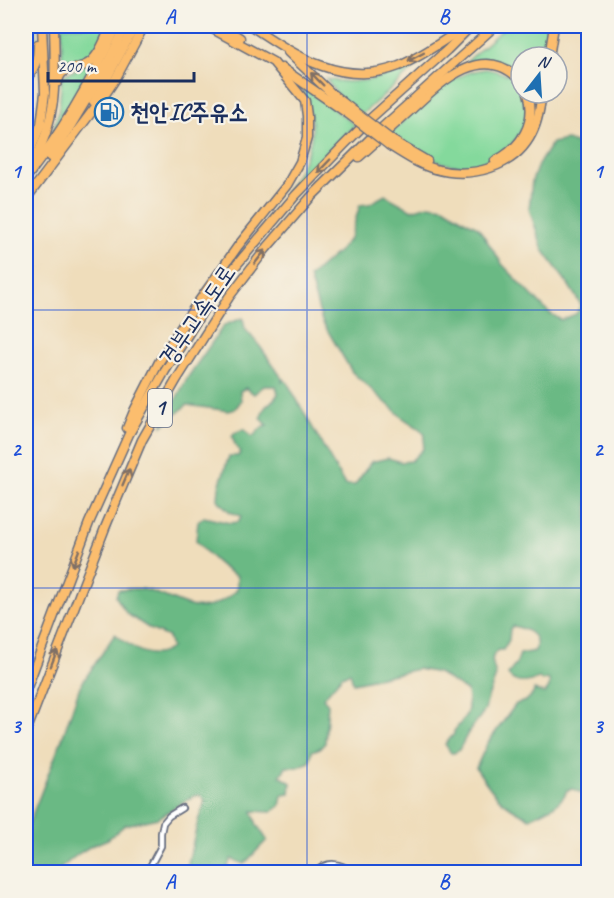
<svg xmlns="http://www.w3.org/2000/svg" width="614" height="898" viewBox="0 0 614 898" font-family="Caveat,'Poor Story',sans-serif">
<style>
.green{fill:#84d99c;stroke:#50847d;stroke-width:1.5}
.forest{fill:#6bb984;stroke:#437471;stroke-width:1.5}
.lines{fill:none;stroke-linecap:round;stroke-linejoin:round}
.street-casing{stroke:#656c7f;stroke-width:8}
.highway-casing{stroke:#656c7f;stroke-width:11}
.street{stroke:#fff;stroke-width:4.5}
.highway{stroke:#fbbd6e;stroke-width:8}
.highway-bridge-casing{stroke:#656c7f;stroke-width:11;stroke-linecap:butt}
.highway-bridge{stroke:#fbbd6e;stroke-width:8}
.oneway{stroke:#806f65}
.grid{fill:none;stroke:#1d4ed8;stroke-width:1.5;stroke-opacity:0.55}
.labels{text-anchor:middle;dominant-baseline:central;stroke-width:4.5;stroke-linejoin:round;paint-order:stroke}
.shield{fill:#f7f3e8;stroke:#5d6a87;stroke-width:1.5}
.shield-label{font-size:22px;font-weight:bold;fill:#1b2f5e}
.poi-label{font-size:24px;font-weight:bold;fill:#1b2f5e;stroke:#f7f3e8;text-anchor:start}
.street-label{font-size:24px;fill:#1b2f5e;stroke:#f7f3e8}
.neatline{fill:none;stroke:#1d4ed8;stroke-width:2}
.grid-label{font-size:20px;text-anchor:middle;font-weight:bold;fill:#1d4ed8}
</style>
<rect width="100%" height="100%" fill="#f7f3e8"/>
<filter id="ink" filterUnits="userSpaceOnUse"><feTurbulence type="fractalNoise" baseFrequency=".0167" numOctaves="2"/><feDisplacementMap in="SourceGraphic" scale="12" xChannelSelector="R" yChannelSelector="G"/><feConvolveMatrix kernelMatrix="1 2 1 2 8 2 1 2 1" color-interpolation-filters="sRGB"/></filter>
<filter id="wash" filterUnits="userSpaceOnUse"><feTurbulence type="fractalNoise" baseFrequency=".008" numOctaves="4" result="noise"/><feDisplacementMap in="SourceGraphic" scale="24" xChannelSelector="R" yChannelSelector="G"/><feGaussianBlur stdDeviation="1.35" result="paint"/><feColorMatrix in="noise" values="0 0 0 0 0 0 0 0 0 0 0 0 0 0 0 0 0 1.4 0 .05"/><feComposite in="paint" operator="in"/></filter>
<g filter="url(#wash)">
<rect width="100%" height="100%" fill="#efddbb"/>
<g class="green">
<polygon points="26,26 36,26 37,43 35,58 26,74"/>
<polygon points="62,26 108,26 92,58 87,62 62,68"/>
<path d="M506,26H549L543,57H521V76C503,59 484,60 462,66Z"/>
<path d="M425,59L362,114L343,102L326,79C361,88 393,74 425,59Z"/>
<polygon points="97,60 54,133 52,134 59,110 62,76"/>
<path d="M486,69C500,72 521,75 521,93H523C525,99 528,105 527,111C525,146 484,170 452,165C429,162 408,146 390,133C417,109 448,72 486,69Z"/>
<path d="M304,89H306L355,125L285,193C298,175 315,145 312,122C311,111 303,100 304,89Z"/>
</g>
<path class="forest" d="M567,140L588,148V796L573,789L567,790C562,805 544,811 530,818C500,804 494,795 476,768L487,744L516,704L526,701L533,694L534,690L544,693C550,689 550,686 549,680L547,679L542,681L539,678C528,683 516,686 508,675L517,662L520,654L535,651C541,634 526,629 513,626L510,629L509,640L503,650H498L494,654L492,660L496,676L488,697L485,710L468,733L459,750L454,753H451L445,744L454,734V731C468,715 470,713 467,691L438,673L418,669L353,683L350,672L342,676L323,698L328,704L325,743L320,748L312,751L310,762L297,767H286L280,776L291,783L290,794L282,795L280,806L271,812L252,811L257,825L267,840L244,864L231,859L225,872H186L198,821L205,801L200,795H195L158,818L125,825L108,839L91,846L78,854L61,868L59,872H26V831L62,739L80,686L115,634C132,648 151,663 171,648L168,637L150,629L127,614L116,597L118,590C127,590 138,587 146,590C185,601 199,623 237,590V576C220,568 208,554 196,541L198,522L204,517L230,523L238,522L241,516L230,512L218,500L219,487L229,456H238L241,452L236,447L232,436L234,433L244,429L252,437C259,432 257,429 267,425L261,418C265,401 270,407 278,394L276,386H264L254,394L246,388L240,391L241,401L235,409L229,411L187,405L161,427L188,377L224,325L243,318L245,329L259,345L282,378V382L284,379L288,384L345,485H355L371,462L388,458L402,462L411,461L423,449L425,435L420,429L403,418L352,372L322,321L309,277L340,250L350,238L360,205L369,204L385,195L412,210L428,205L444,207L464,220L478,227L502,264L548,312L561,320L576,314L581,305L568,284L543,250L529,209L532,181L538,165L552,143Z"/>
</g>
<g filter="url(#ink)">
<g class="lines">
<g class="street-casing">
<g id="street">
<polyline points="147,872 161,846 161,833 163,823 169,816 182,808"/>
<path d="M316,872C327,860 341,863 353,872"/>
</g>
</g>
<g class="highway-casing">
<g id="highway">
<polyline points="221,26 240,38"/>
<path d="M251,26C296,56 343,88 399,66C423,56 444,40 466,26"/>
<polyline points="288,52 331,93 355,112"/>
<polyline points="549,57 554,26"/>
<polyline points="282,68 351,116"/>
<path d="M26,79C36,68 38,58 38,44"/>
<path d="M58,82C61,64 77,72 89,63C100,55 105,38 111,26"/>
<polyline points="94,102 135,26"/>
<polyline points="393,141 427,161"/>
<path d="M390,146C405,155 419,165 435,169C470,179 515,168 532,133C538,121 540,107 542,93"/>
<path d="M50,157C79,115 104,72 126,26"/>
<path d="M359,157C376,142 393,126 411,110C440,83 483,40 521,81"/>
<path d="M495,161C521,148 537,123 528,93"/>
<polyline points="26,162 41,124 45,93 42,26"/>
<path d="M33,162C59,117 55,75 54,26"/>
<path d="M26,178C63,131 92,80 117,26"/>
<polyline points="26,199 106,93 116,78 144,26"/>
<polyline points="127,428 134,411 159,362 187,318 238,246 287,185 300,162 307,138 307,116 305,101 273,62 207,26"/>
<polyline points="26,690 89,523 129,434 165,371 217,288 295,196 344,145 371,118 447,50 471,26"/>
<polyline points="26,732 105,528 142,440 177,379 229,297 265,250 310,198 376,133 495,26"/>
</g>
</g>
<use href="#street" class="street"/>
<use href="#highway" class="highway"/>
<g class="highway-bridge-casing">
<g id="highway-bridge">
<polyline points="355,112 393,141"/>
<polyline points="351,116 390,146"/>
</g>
</g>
<use href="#highway-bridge" class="highway-bridge"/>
</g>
<defs><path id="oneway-shaft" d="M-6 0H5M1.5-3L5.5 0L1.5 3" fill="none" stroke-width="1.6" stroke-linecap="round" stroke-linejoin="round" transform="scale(1.5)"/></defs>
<g class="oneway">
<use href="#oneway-shaft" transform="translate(416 57) rotate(152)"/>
<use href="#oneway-shaft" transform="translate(317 79) rotate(-135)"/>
<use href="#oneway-shaft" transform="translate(324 166) rotate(134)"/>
<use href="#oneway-shaft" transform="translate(260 257) rotate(-52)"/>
<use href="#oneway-shaft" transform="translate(126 477) rotate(-67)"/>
<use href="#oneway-shaft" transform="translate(76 558) rotate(111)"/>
<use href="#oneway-shaft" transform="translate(54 658) rotate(-69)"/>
</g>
</g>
<path class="grid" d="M307,26V872M26,310H588M26,588H588"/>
<defs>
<g id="fuel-ring" transform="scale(1.5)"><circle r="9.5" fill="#f7f3e8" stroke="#1f6fb2" stroke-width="1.5"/><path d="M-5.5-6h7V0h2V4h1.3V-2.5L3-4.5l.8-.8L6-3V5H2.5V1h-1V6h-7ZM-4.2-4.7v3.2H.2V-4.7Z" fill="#1f6fb2"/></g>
</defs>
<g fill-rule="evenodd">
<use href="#fuel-ring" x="109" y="112"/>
</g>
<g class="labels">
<rect class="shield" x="148" y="389" width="24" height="38" rx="4.5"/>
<g class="shield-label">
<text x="160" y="408">1</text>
</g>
<g class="poi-label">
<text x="130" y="112">천안IC주유소</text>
</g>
<g class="street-label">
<text transform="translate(197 315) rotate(-56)">경부고속도로</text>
</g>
</g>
<rect width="614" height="898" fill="none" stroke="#f7f3e8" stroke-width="66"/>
<g transform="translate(539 75) rotate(17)"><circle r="28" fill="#f7f3e8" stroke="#9fa5b1" stroke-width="1.5"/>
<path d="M0-4.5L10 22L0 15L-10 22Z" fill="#1f6fb2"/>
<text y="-9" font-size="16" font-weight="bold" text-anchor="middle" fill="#1b2f5e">N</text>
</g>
<path d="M48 72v9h146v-9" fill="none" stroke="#1b2f5e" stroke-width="3"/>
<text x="57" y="72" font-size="18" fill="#1b2f5e" stroke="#f7f3e8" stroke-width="4.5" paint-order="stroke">200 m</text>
<rect x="33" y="33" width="548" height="832" class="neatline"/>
<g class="grid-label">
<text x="170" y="23">A</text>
<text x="444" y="23">B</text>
<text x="16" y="178">1</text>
<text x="598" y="178">1</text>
<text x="16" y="456">2</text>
<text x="598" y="456">2</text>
<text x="16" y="733">3</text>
<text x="598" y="733">3</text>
<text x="170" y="888">A</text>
<text x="444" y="888">B</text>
</g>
</svg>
